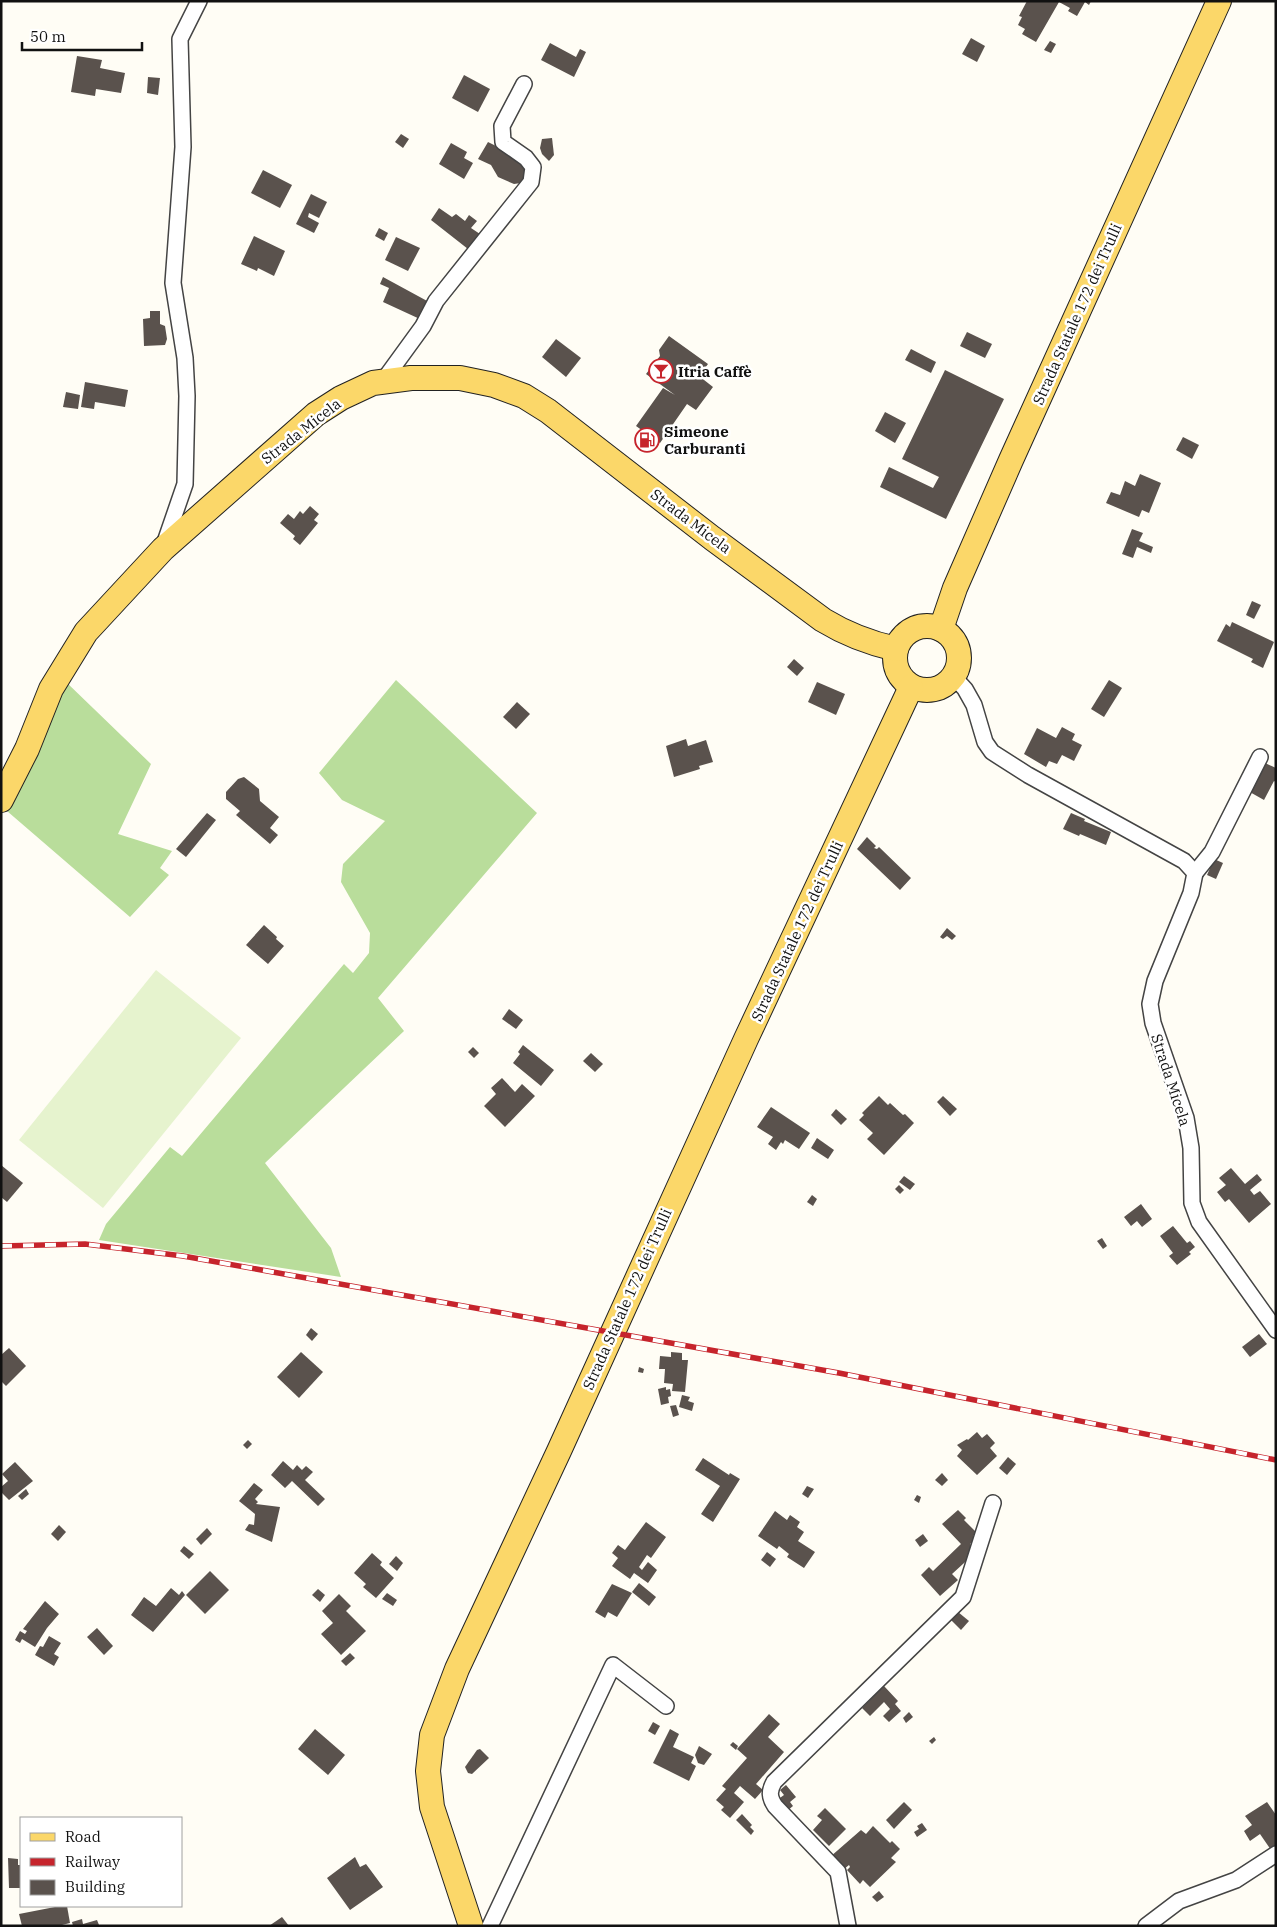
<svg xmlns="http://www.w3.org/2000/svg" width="1277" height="1927" viewBox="0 0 1277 1927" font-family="'IBM Plex Serif',serif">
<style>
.forest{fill:#b9dd9b}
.pitch{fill:#e6f3ce}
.building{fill:#5a524d}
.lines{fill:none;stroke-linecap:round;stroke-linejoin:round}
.minor-casing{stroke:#444;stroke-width:18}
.primary-casing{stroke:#222;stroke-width:26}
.minor{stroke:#fff;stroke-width:15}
.primary{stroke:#fbd769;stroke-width:24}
.rail-casing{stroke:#c6242c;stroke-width:5.5}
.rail{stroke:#fff;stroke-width:4;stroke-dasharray:11;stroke-linecap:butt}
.labels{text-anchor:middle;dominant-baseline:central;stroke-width:5;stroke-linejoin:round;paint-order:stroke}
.street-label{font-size:15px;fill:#111;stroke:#fff}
.poi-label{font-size:15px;font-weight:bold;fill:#111;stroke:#fff;text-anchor:start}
</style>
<rect width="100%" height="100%" fill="#fffdf5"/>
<g class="forest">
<polygon points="396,680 537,813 378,998 404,1031 265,1163 331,1248 341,1277 99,1240 106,1224 170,1147 182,1156 344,964 353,973 369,953 370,933 341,882 343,864 385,821 342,800 319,773"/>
<polygon points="65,681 151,764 118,834 172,851 160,868 169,875 130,917 7,811"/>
</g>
<polygon class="pitch" points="156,970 241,1038 103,1208 19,1140"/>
<g class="building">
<polygon points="1027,1 1091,1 1089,5 1085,2 1077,16 1068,11 1070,8 1059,2 1036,42 1022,34 1025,29 1018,25 1022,17 1019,16"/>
<polygon points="971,38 985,46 977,62 962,54"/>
<polygon points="1050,41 1056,44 1051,53 1044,50"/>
<polygon points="550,43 576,57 580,49 586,52 574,77 541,60"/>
<polygon points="77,56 102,60 100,68 125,73 121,93 96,89 95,96 71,92"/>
<polygon points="464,75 490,89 478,112 452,98"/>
<polygon points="148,77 160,78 158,95 147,93"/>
<polygon points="401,134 409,139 403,148 395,142"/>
<polygon points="552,138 554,155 549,161 542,154 540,148 542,139"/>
<polygon points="488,142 526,161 523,168 528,172 521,183 514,184 498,177 491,165 478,159"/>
<polygon points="451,143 467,152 464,158 473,163 464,179 439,164"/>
<polygon points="263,170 292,185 280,208 251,193"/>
<polygon points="311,194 327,202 319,218 309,213 308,217 319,223 314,233 296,224"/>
<polygon points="439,208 452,217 456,214 465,221 469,215 477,221 471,228 480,234 468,249 431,220"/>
<polygon points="379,228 388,233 384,241 375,236"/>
<polygon points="254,236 285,251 274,276 258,268 257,271 241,264"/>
<polygon points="396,237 420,248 408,271 385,260"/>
<polygon points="383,277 429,302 422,320 383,302 389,288 380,284"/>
<polygon points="150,311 160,311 160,324 165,326 167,339 165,345 144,346 143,319 150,318"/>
<polygon points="967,332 992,344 985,358 960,346"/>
<polygon points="669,336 708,364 699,376 713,387 696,410 687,404 660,443 636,426 663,388 675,395 646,374 660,356 659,350"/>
<polygon points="556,339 581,358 566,377 542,357"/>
<polygon points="911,349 936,362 931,373 905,360"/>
<polygon points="945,370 1004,399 946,519 880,487 889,467 933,488 939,477 902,459"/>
<polygon points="85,382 128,390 125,407 95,402 94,409 81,407"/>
<polygon points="66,392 80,395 78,409 63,407"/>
<polygon points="885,412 906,423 895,443 875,431"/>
<polygon points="1183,437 1199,445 1192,459 1176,450"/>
<polygon points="1140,474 1161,483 1149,513 1142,510 1139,517 1106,503 1111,492 1120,495 1125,481 1135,486"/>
<polygon points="310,506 319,514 314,520 318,523 300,545 293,539 295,536 280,523 288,514 294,519 300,511 303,514"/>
<polygon points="1132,529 1143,533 1139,541 1153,547 1151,553 1137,547 1133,558 1122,554"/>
<polygon points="1252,601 1261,605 1254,619 1246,615"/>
<polygon points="1232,622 1274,642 1263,668 1251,662 1253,659 1217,641 1226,624 1230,627"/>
<polygon points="794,659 804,668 797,676 787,667"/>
<polygon points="1109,680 1122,688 1104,717 1091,709"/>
<polygon points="817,682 845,694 836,715 808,702"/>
<polygon points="517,702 530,714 516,729 503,717"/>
<polygon points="1062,727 1075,734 1072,740 1082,745 1074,761 1062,755 1057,764 1049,761 1046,767 1024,754 1037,728 1056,738"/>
<polygon points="686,739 688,746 706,740 713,762 699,766 700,769 674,777 666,746"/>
<polygon points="1265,763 1276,768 1276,782 1274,781 1264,800 1248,791"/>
<polygon points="244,777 259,789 260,801 279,817 270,828 278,835 270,844 236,815 240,811 226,799 226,792 238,779"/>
<polygon points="207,813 216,820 186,857 176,849"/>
<polygon points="1071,813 1085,819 1084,821 1111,832 1106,845 1080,834 1079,836 1063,829"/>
<polygon points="867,837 876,846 874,848 877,849 879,847 911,878 900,890 857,849"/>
<polygon points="1214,859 1223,863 1216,879 1207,875"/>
<polygon points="264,925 277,937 276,939 284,946 268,964 246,945"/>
<polygon points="947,928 956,936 952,940 947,936 943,939 940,937"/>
<polygon points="509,1009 523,1020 516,1029 502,1019"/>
<polygon points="523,1045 554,1070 541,1086 513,1063 520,1054 518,1052"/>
<polygon points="473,1047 479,1053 474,1058 468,1052"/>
<polygon points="591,1053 603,1064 595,1072 583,1061"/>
<polygon points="502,1078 515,1092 522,1084 535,1096 505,1127 484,1106 496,1094 491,1088"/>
<polygon points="879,1096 888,1105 890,1103 903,1115 905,1114 914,1123 884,1155 867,1139 873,1133 859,1120 864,1115 862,1113"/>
<polygon points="943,1096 957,1109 950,1116 937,1102"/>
<polygon points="771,1107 810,1133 799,1149 785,1140 783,1144 781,1142 776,1150 768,1144 773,1137 757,1127"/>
<polygon points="836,1109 847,1119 841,1125 831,1115"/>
<polygon points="817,1138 834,1150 828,1159 811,1148"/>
<polygon points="1,1165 23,1183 7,1202 1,1197"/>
<polygon points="1231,1168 1245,1184 1257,1174 1262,1180 1250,1190 1254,1195 1260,1191 1271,1204 1249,1223 1229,1199 1225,1202 1217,1192 1226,1185 1219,1178"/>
<polygon points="904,1176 915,1184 910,1190 899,1182"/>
<polygon points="899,1185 904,1190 900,1194 895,1189"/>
<polygon points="812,1195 817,1199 813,1206 807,1202"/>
<polygon points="1141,1204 1152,1219 1142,1227 1137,1221 1131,1226 1124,1217"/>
<polygon points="1173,1226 1187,1243 1190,1241 1195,1247 1189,1252 1191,1254 1177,1265 1169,1256 1173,1253 1160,1236"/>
<polygon points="1102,1238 1107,1246 1103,1249 1097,1241"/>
<polygon points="311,1328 318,1334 312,1341 306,1335"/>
<polygon points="1259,1334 1267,1344 1250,1357 1242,1347"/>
<polygon points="9,1348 26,1366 6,1386 1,1381 1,1355"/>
<polygon points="301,1352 323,1372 299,1398 277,1377"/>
<polygon points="671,1352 682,1353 682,1360 688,1360 685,1392 672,1391 673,1384 664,1383 665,1369 659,1369 660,1356 671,1357"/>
<polygon points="639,1367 644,1369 643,1373 638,1372"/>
<polygon points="666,1387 666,1390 670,1389 671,1396 668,1397 669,1403 661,1405 658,1389"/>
<polygon points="682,1395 690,1397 688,1401 694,1403 692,1411 679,1407"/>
<polygon points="676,1405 679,1415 673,1417 670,1406"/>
<polygon points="977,1432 982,1438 987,1434 995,1443 990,1448 997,1456 977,1475 957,1456 962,1450 957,1445 967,1439 968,1440"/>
<polygon points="248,1440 252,1444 247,1449 243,1445"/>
<polygon points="1008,1457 1016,1464 1007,1475 999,1468"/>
<polygon points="703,1458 729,1475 730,1473 740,1479 713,1522 701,1514 720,1486 695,1470"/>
<polygon points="283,1461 293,1470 297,1465 302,1470 306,1466 313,1472 305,1480 325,1499 318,1506 292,1481 285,1488 271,1475"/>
<polygon points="15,1462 33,1481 9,1500 1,1492 1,1487 8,1481 2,1474"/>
<polygon points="942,1473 948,1480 942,1486 935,1480"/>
<polygon points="254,1483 263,1490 255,1499 258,1502 256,1504 280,1507 272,1542 245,1530 249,1524 254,1525 255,1514 239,1501"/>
<polygon points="807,1486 814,1489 808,1498 802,1494"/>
<polygon points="26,1489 29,1494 22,1500 18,1496"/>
<polygon points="917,1495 921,1497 919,1503 914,1500"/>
<polygon points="958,1510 966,1518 964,1520 977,1533 973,1536 976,1539 970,1544 974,1547 975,1553 952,1574 958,1580 940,1596 921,1575 929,1567 933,1571 961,1544 942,1524"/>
<polygon points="775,1511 787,1520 790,1515 800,1522 797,1527 804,1532 798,1541 815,1552 804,1568 787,1557 789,1554 779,1546 777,1549 758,1536"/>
<polygon points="646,1522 666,1537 651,1558 647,1555 639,1567 642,1570 648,1562 657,1570 648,1583 634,1573 630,1579 612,1566 618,1558 612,1553 618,1545 625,1550"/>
<polygon points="59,1525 66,1532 58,1541 51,1534"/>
<polygon points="207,1528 212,1534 201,1545 196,1539"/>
<polygon points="923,1534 928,1541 920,1547 915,1540"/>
<polygon points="184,1546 194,1554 189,1559 180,1551"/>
<polygon points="767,1552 776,1559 770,1567 761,1560"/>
<polygon points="372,1553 382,1562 380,1565 394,1578 376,1598 363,1587 366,1584 354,1573"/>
<polygon points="396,1556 403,1563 397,1571 389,1564"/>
<polygon points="210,1571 229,1590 205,1614 186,1595"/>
<polygon points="639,1583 656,1597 649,1606 632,1592"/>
<polygon points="612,1584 632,1593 617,1617 608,1612 605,1618 595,1612"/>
<polygon points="171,1588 179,1595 182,1591 185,1595 153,1632 131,1615 144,1597 156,1606"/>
<polygon points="318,1589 325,1595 320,1602 312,1595"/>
<polygon points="387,1593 397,1600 393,1606 382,1599"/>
<polygon points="339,1594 351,1606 346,1611 366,1631 341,1655 321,1634 333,1623 322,1611"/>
<polygon points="45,1601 59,1614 47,1628 35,1647 22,1639 20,1643 15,1640 20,1631 25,1634 27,1631 23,1629"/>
<polygon points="958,1612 969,1621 961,1630 951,1620"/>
<polygon points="97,1628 113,1646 104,1655 87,1637"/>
<polygon points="49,1636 61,1643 54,1654 59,1657 54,1666 35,1655 40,1646 43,1647"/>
<polygon points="350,1653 355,1658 346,1666 341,1661"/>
<polygon points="884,1686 898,1701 895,1704 901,1711 889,1722 883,1716 890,1709 884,1702 870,1716 862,1708"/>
<polygon points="909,1712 913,1717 906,1723 903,1718"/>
<polygon points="769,1714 780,1724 768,1737 784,1752 756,1784 763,1790 755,1799 740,1786 734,1793 744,1802 730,1818 721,1810 724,1807 716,1800 726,1789 722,1786 747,1758 737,1749"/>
<polygon points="653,1722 660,1726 655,1735 648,1731"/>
<polygon points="315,1729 345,1755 328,1775 298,1749"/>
<polygon points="670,1729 679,1734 673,1747 694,1757 691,1763 696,1766 689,1781 653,1763"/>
<polygon points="934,1737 936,1740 932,1744 929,1741"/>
<polygon points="733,1742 738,1746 736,1750 730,1745"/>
<polygon points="699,1746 712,1754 704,1765 698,1763 695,1755"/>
<polygon points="480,1749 489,1758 472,1774 468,1773 465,1767 477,1750"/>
<polygon points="786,1785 796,1797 790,1802 793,1806 787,1811 777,1800 784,1795 780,1790"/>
<polygon points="904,1802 912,1810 894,1829 886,1820"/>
<polygon points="1267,1802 1276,1815 1276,1847 1271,1850 1260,1834 1250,1841 1244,1831 1252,1825 1245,1816"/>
<polygon points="825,1808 846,1829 829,1846 813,1830 822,1820 817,1816"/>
<polygon points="742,1814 752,1825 750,1827 754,1831 751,1835 736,1820"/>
<polygon points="922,1823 927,1830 917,1837 914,1832 919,1829 917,1826"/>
<polygon points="873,1826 890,1843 892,1841 900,1849 891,1858 896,1862 870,1887 863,1880 860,1884 847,1870 850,1867 849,1865 843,1870 830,1857 861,1830 866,1834"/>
<polygon points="355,1857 360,1867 366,1864 383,1887 350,1910 327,1878"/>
<polygon points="8,1858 18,1859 18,1865 21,1865 21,1888 9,1888"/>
<polygon points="879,1891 884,1897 877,1902 872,1897"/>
<polygon points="60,1906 67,1906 70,1923 58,1926 22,1926 19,1914"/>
<polygon points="282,1917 289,1926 269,1926"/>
<polygon points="82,1919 83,1924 97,1920 99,1925 73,1926 72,1922"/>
</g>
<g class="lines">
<g class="minor-casing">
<g id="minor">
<polyline points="383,381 423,326 436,301 531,182 533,167 526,158 503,142 502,126 524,84"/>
<polyline points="164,545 185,484 187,396 185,358 173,283 183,147 180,39 199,1"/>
<polyline points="953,676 965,689 974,705 985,742 992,752 1028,775 1184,861 1195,873 1191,893 1155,981 1150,1004 1153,1023 1186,1118 1191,1148 1192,1203 1199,1222 1276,1330"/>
<polyline points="1195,873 1212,852 1260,757"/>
<polyline points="490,1926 613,1665 666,1706"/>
<path d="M848,1926L838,1872L775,1806C769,1797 769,1791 774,1782L963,1597L993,1503"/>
<polyline points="1146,1926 1179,1901 1236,1880 1276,1854"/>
</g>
</g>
<g class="primary-casing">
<g id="primary">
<circle cx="927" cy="658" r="32"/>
<polyline points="941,629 955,588 1011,460 1219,1"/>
<path d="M1,800L27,749L51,689L86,632L163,549L316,414L341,398L373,383L411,378H460L494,385L524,396L548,411L712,538L823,620C846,634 869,643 896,649"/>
<polyline points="471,1926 432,1807 428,1771 432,1735 457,1669 559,1451 746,1039 911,687"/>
</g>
</g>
<use href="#minor" class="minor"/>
<use href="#primary" class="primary"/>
<g class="rail-casing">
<polyline id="rail" points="1,1246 85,1244 183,1256 839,1373 1276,1460"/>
</g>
<use href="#rail" class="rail"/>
</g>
<defs>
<g id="bar-ring" transform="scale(1.25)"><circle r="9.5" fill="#fff" stroke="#c6242c" stroke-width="1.5"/><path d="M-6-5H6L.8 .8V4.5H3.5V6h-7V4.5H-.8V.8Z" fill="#c6242c"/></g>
<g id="fuel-ring" transform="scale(1.25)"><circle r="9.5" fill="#fff" stroke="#c6242c" stroke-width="1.5"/><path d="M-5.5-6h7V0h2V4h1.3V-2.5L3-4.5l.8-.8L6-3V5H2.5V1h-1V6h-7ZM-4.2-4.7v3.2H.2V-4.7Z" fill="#c6242c"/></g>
</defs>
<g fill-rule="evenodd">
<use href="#bar-ring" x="661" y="371"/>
<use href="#fuel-ring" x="647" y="440"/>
</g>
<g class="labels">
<g class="street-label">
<text transform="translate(1077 314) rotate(-66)">Strada Statale 172 dei Trulli</text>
<text transform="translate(301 431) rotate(-38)">Strada Micela</text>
<text transform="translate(691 521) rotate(37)">Strada Micela</text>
<text transform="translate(797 931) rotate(-65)">Strada Statale 172 dei Trulli</text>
<text transform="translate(1171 1080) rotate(72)">Strada Micela</text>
<text transform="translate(627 1299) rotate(-66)">Strada Statale 172 dei Trulli</text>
</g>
<g class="poi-label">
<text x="678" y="371">Itria Caffè</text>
<text x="664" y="431">Simeone<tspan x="664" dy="17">Carburanti</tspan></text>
</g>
</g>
<rect width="1277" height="1927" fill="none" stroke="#111111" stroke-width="5"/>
<rect x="20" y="1817" width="162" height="90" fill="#ffffff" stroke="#a0a0a0"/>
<rect x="30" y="1833" width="25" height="8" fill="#fbd769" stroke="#a0a0a0"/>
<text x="65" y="1842" font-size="15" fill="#111111">Road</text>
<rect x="30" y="1858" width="25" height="8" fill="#c6242c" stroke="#a0a0a0"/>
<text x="65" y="1867" font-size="15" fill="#111111">Railway</text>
<rect x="30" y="1880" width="25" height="15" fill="#5a524d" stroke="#a0a0a0"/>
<text x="65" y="1892" font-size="15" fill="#111111">Building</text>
<path d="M22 42v8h120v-8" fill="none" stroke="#111111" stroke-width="2.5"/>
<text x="30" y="42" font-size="15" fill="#111111" stroke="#ffffff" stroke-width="4" paint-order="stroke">50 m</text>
</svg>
